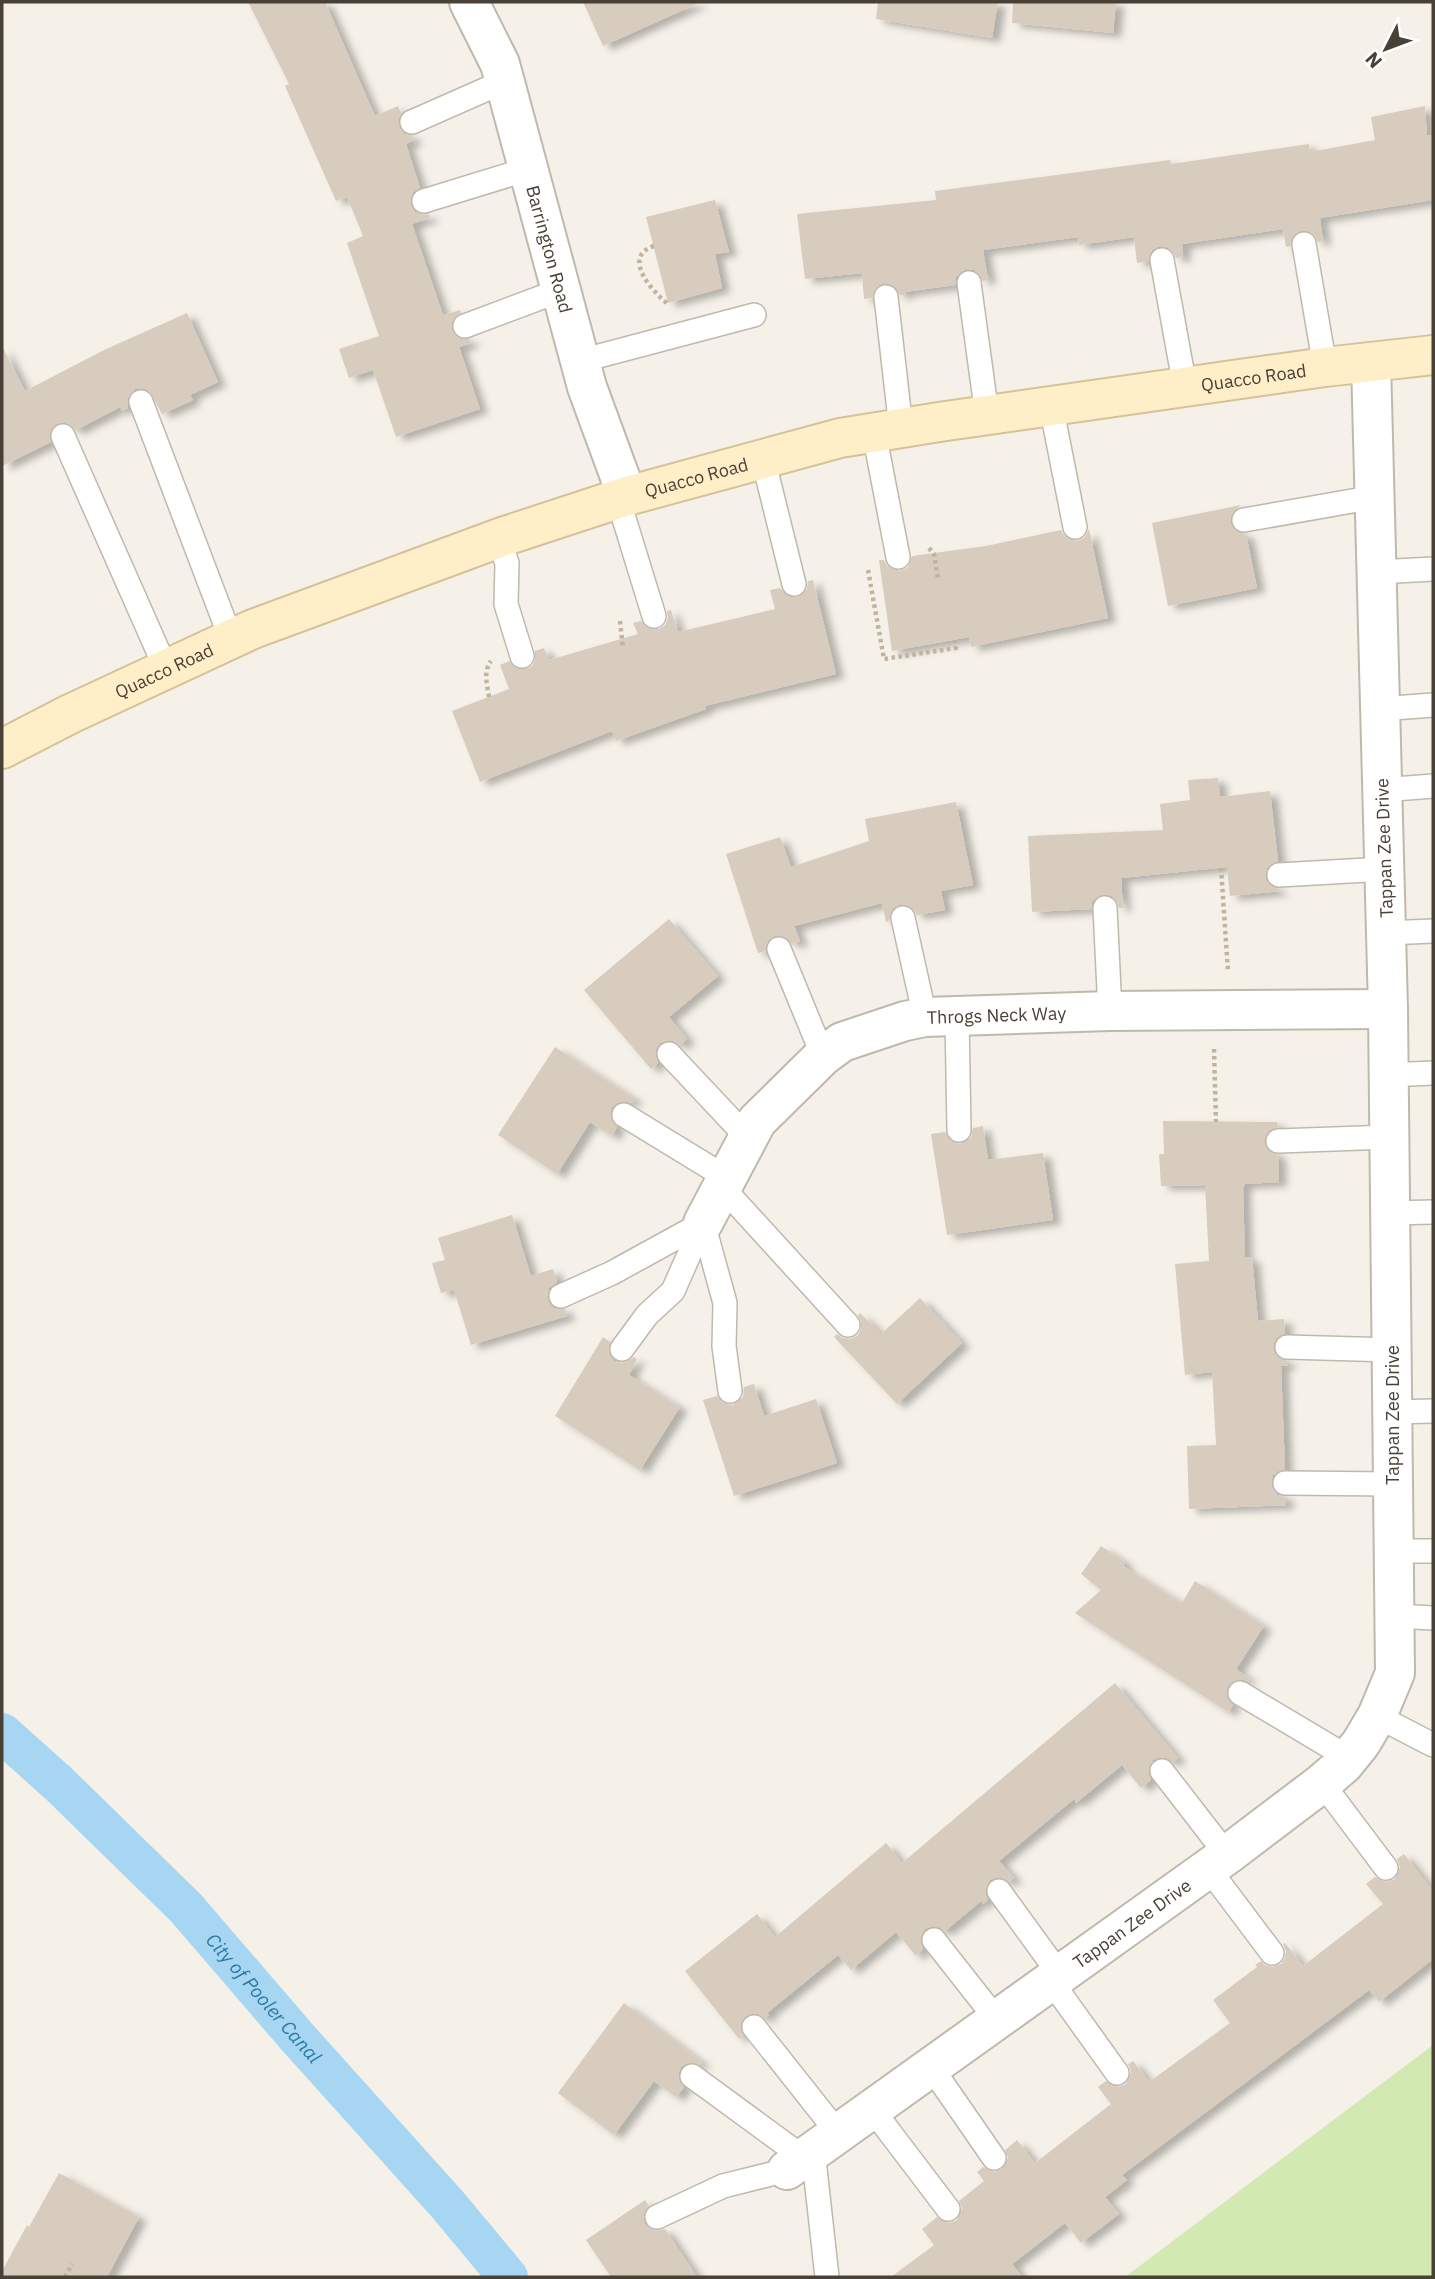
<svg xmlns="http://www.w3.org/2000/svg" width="1435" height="2279" viewBox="0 0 1435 2279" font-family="'IBM Plex Sans',sans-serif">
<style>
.green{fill:#d3e9b2}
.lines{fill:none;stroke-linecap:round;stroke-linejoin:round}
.canal{stroke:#a6d6f1;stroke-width:40}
.building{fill:#d7ccbe;filter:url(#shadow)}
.lane-casing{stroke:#c1b8ac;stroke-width:26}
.street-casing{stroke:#c1b8ac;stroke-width:42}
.secondary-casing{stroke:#d5c299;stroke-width:42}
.path{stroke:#c2b39d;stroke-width:4.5;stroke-dasharray:3.5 3.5;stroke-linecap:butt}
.lane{stroke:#fff;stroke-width:23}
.street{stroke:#fff;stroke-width:38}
.secondary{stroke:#ffefc9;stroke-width:38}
.labels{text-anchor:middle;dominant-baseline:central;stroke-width:5;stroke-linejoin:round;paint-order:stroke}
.street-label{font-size:18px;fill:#494137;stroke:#fff}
.water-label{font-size:19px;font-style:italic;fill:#2b78a6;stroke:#fff}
</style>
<defs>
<filter id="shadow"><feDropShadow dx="8" dy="4.5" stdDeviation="3.5" flood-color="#0004"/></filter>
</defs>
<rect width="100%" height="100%" fill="#f5f1e9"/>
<polygon class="green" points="1433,2045 1433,2277 1125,2277"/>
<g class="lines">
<path class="canal" id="s1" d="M2,1733L59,1784L186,1908L297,2037L448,2205L508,2277"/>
</g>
<g class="building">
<polygon points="248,2 325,2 375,116 398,106 401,113 398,120 400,128 404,134 412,136 414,140 406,144 420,188 413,192 410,204 415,212 422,215 429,214 430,218 412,224 443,315 460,310 461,313 455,317 451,323 452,330 457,337 469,339 471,343 459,347 480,409 396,437 373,370 349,378 339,349 379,336 347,243 363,236 347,197 336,201 285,86 289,84"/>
<polygon points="583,2 701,2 603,46"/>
<polygon points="878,2 998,2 992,38 876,19"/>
<polygon points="1013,2 1116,2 1113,33 1012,23"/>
<polygon points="1425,106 1427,136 1433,135 1433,200 1320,218 1323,241 1318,242 1314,235 1302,230 1295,234 1290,246 1286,247 1283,229 1182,244 1183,257 1176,258 1173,252 1167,247 1159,246 1152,250 1148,261 1137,263 1134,237 1079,245 1078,237 983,250 988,280 983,281 975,270 966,269 956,277 955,285 904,292 905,295 900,295 892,285 884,283 874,291 872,298 864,299 862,273 805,279 797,214 936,200 935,191 1170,160 1171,164 1309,144 1310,152 1375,140 1371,117"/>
<polygon points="715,200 729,252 715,254 722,288 668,303 646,217"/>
<polygon points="187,313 218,382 190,395 193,400 162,414 150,392 144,388 135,389 127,399 128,408 122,411 120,407 76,430 65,422 57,424 49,434 51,442 2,466 2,346 25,391 104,350"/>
<polygon points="1241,505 1231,515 1230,523 1239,533 1246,534 1257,588 1168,606 1152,523"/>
<polygon points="1089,529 1108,618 971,647 969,637 892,651 879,560 884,560 888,567 900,571 908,567 912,556 986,546 1061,530 1065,537 1077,541 1085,537"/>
<polygon points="813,580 836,674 705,706 706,709 616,741 612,731 480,782 452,711 509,689 500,665 509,661 518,669 525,669 532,666 535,660 535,651 544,648 549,660 638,634 633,623 641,621 650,629 659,629 665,625 668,618 667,611 671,610 678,632 775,609 770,590 780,588 789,597 798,597 807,589 808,581"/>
<polygon points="1218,778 1220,797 1270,791 1278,861 1267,868 1265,876 1268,883 1281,891 1230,896 1227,867 1121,878 1123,908 1119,908 1117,901 1112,896 1105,894 1097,897 1092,902 1091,909 1032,912 1028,836 1163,830 1160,804 1190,800 1188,780"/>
<polygon points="956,802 973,885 941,891 945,910 917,915 913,908 901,904 893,908 889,921 886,922 882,903 794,926 800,941 792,944 787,938 774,936 768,941 766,951 758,953 726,854 780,837 791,867 869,841 865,819"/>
<polygon points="669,919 718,976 669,1017 687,1039 680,1045 672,1040 660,1043 655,1051 658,1063 651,1069 584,990"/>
<polygon points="555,1047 635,1099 632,1103 624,1101 612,1107 610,1115 617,1127 612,1136 590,1122 557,1174 498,1135"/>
<polygon points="1163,1121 1277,1122 1278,1127 1270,1130 1264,1141 1267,1149 1278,1155 1279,1182 1245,1184 1243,1188 1245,1258 1252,1257 1258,1321 1284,1319 1285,1333 1276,1339 1273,1347 1279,1358 1288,1361 1288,1365 1281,1366 1285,1469 1273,1475 1271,1484 1277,1495 1286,1497 1286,1505 1189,1509 1187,1446 1216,1445 1212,1372 1185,1375 1175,1264 1209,1261 1205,1185 1161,1186 1159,1154 1164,1154"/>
<polygon points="983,1126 988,1160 1043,1153 1053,1220 947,1235 931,1134 945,1132 952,1142 960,1144 971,1137 973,1128"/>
<polygon points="512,1215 531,1276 553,1269 557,1282 549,1288 548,1301 553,1308 565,1309 567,1316 471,1345 454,1290 441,1293 432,1263 445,1260 438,1238"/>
<polygon points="920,1298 962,1343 897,1404 834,1337 837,1334 843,1338 850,1339 858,1335 861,1329 861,1321 858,1315 860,1313 881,1334"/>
<polygon points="603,1337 610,1342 609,1354 614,1361 621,1363 628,1361 634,1357 637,1359 629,1375 680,1407 640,1470 555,1416"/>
<polygon points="754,1384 764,1416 816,1399 837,1463 734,1496 703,1400 717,1396 724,1404 733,1405 743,1397 744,1387"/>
<polygon points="1101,1546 1125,1562 1123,1566 1182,1603 1195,1581 1264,1626 1236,1669 1250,1679 1248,1681 1241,1679 1234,1681 1228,1686 1228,1699 1233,1705 1228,1712 1075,1613 1101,1590 1081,1574"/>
<polygon points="1115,1683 1178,1758 1173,1762 1161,1757 1153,1760 1148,1772 1151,1780 1141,1788 1122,1765 1076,1803 1074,1799 999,1861 1014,1878 1009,1882 998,1877 990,1880 985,1892 988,1900 983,1904 981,1901 945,1931 933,1926 925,1929 920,1941 923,1949 916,1956 896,1932 851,1970 838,1955 767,2013 769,2015 765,2018 753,2013 745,2017 740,2028 743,2035 739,2039 685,1971 757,1914 775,1937 886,1843 902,1863"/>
<polygon points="1404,1854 1433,1891 1433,1959 1379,2002 1369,1990 1122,2175 1127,2180 1105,2197 1119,2214 1081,2243 1065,2223 1012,2264 1022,2277 891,2277 934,2245 922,2229 937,2217 949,2223 957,2220 962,2208 959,2201 984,2181 977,2172 983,2167 994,2172 1002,2169 1008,2158 1005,2150 1017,2140 1035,2163 1111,2104 1098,2087 1106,2081 1118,2087 1126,2084 1131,2072 1128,2064 1133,2061 1149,2082 1230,2023 1213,2000 1257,1967 1255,1965 1261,1961 1266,1966 1273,1967 1281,1964 1285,1958 1286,1951 1283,1944 1285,1943 1303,1966 1383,1904 1366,1884 1375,1877 1387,1882 1395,1879 1400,1867 1397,1859"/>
<polygon points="624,2003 702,2062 700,2065 687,2063 681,2067 678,2075 684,2087 676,2097 654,2081 614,2135 558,2093"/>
<polygon points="59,2173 139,2217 107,2277 2,2277 2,2271 27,2225 29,2227"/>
<polygon points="645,2200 649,2206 643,2215 645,2224 655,2231 665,2229 697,2277 611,2277 586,2240"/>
</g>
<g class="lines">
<g class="lane-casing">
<g id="lane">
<polyline points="412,122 505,81"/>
<polyline points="424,201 528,169"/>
<polyline points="1304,244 1325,367"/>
<polyline points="1162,260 1185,387"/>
<polyline points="969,283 987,415"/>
<polyline points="886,297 901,428"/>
<polyline points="465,326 561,290"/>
<polyline points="580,361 754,315"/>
<polyline points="141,402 231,639"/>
<polyline points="1051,406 1075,527"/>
<polyline points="874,433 898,557"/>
<polyline points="63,436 166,669"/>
<polyline points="763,459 794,584"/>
<polyline points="618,499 654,616"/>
<polyline points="1244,520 1375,497"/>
<polyline points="498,538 507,563 506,604 522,656"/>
<polyline points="1377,572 1433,569"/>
<polyline points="1380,709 1433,705"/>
<polyline points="1382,790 1433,786"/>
<polyline points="1279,875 1384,869"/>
<polyline points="1105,908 1110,1011"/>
<polyline points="903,918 925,1017"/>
<polyline points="1386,933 1433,931"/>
<polyline points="779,949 823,1056"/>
<polyline points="957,1017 959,1130"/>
<polyline points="669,1054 748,1138"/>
<polyline points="1389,1075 1433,1073"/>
<polyline points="624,1115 727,1178"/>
<polyline points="1278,1141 1389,1137"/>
<polyline points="722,1187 848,1325"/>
<polyline points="1390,1213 1433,1212"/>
<polyline points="703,1223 725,1303 724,1346 730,1391"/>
<polyline points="561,1296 612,1273 703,1223"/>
<polyline points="1287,1347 1392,1350"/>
<polyline points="622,1349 647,1315 673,1291 703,1223"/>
<polyline points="1392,1412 1433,1411"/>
<polyline points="1285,1483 1392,1484"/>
<polyline points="1393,1551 1433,1551"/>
<polyline points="1394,1616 1433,1618"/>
<polyline points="1240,1693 1349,1758"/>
<polyline points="1377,1716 1433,1745"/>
<polyline points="1162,1771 1227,1855"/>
<polyline points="1322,1783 1386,1868"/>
<polyline points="1208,1868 1272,1953"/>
<polyline points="999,1891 1060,1975"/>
<polyline points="934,1940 997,2020"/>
<polyline points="1051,1981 1117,2073"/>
<polyline points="754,2027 838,2133"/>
<polyline points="931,2067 994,2158"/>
<polyline points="692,2076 804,2158"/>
<polyline points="872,2109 948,2209"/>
<polyline points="813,2151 827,2277"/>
<polyline points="657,2217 723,2186 787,2170"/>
</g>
</g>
<g class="street-casing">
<g id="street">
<path id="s2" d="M469,2L500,64L587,387L627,496"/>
<path id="s3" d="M703,1223L757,1121L823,1056L842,1042L905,1021L925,1017L1110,1011L1388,1009"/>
<path id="s4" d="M787,2170L1227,1855L1322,1783L1344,1764L1361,1743L1377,1716L1395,1673L1388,1009L1371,362"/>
</g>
</g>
<g class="secondary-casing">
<g id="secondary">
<path id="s5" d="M2,749L70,714L253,629L502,537L627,496L840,438L939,422L1325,367L1433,355"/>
</g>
</g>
<g class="path">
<path d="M654,246C620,257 654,293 669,305"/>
<polyline points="929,548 934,554 938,580"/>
<polyline points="868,570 884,659 956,648 955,640"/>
<polyline points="620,621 623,648"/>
<path d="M489,697C487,684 483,672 491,661"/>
<polyline points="1221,868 1228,971"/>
<polyline points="1214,1049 1216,1122"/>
<polyline points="65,2277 72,2264"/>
</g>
<use href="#lane" class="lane"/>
<use href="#street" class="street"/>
<use href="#secondary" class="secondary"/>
</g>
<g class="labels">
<g class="street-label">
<text stroke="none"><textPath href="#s2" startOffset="261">Barrington Road</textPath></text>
<text stroke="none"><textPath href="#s5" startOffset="1314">Quacco Road</textPath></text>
<text stroke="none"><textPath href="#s5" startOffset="747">Quacco Road</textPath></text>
<text stroke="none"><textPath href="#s5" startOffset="180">Quacco Road</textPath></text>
<text transform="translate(1384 848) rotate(-92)">Tappan Zee Drive</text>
<text stroke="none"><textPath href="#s3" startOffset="390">Throgs Neck Way</textPath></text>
<text transform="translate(1392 1415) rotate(-90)">Tappan Zee Drive</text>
<text stroke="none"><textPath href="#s4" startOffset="424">Tappan Zee Drive</textPath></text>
</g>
<g class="water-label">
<text stroke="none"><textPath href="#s1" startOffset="373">City of Pooler Canal</textPath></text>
</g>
</g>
<rect width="1435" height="2279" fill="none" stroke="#494137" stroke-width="7"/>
<g transform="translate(1386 49) rotate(228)" stroke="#ffffff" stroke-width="5" paint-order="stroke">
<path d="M0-5L12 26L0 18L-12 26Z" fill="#494137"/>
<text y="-10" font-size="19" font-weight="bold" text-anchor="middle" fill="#494137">N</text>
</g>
</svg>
